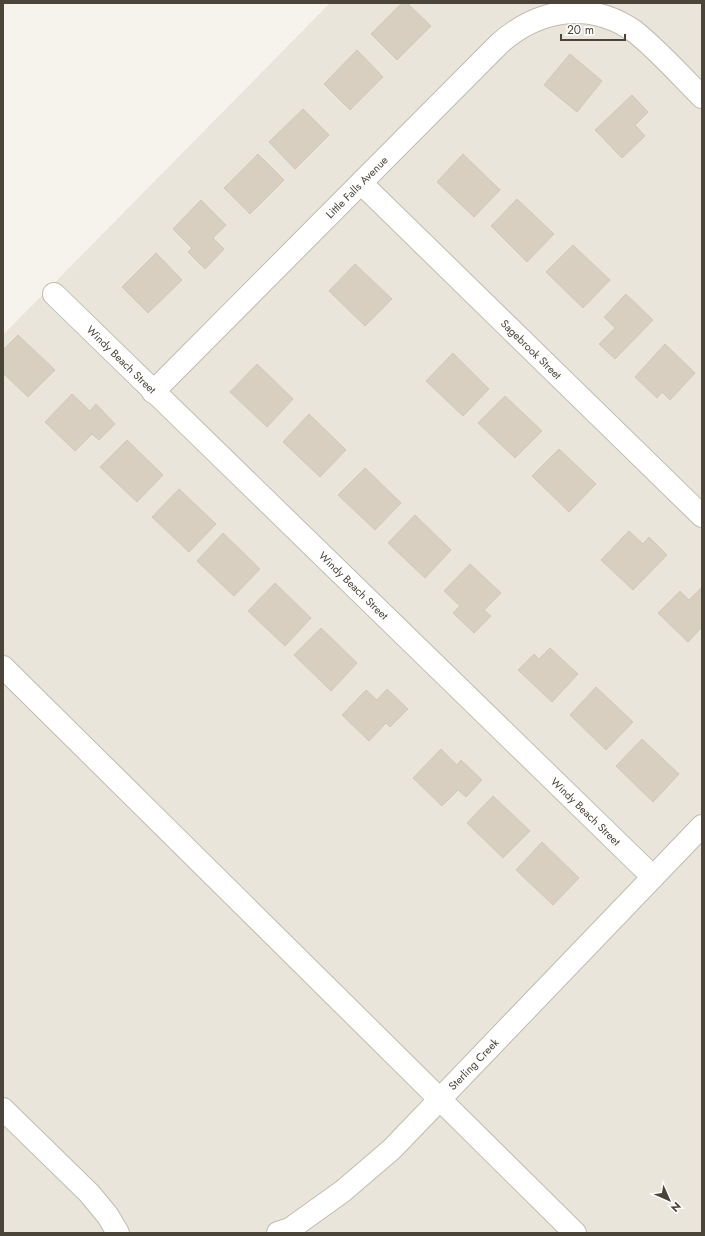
<svg xmlns="http://www.w3.org/2000/svg" width="705" height="1236" viewBox="0 0 705 1236" font-family="Jost,sans-serif">
<style>
.residential{fill:#eae5da}
.building{fill:#d8cfc1;stroke:#d3c7b4}
.lines{fill:none;stroke-linecap:round;stroke-linejoin:round}
.street-casing{stroke:#c2bbae;stroke-width:24}
.street{stroke:#fff;stroke-width:22}
.labels{text-anchor:middle;dominant-baseline:central;stroke-width:3;stroke-linejoin:round;paint-order:stroke}
.street-label{font-size:11px;fill:#4b4439;stroke:#fff}
</style>
<rect width="100%" height="100%" fill="#f6f3ec"/>
<polygon class="residential" points="330,3 702,3 702,1233 3,1233 3,335"/>
<g class="building">
<polygon points="402,3 407,3 431,26 397,60 371,34"/>
<polygon points="357,50 383,77 350,110 324,84"/>
<polygon points="570,54 602,81 577,112 544,85"/>
<polygon points="632,95 648,112 635,125 645,136 622,158 595,130"/>
<polygon points="303,109 329,135 295,169 269,142"/>
<polygon points="258,154 284,180 250,214 224,188"/>
<polygon points="463,154 500,190 474,217 437,182"/>
<polygon points="517,199 554,234 527,262 491,226"/>
<polygon points="201,200 226,225 213,238 224,249 205,269 188,252 192,248 173,229"/>
<polygon points="573,245 610,280 583,308 546,272"/>
<polygon points="156,253 182,280 148,313 122,287"/>
<polygon points="355,264 392,299 365,326 329,291"/>
<polygon points="626,294 653,320 615,359 599,344 615,328 604,317"/>
<polygon points="18,335 55,370 28,397 3,373 3,350"/>
<polygon points="665,344 695,373 670,400 662,392 657,398 635,377"/>
<polygon points="453,353 489,389 463,416 426,381"/>
<polygon points="257,364 293,399 267,427 230,392"/>
<polygon points="72,394 90,411 96,404 115,424 99,440 92,434 75,451 45,422"/>
<polygon points="505,396 542,431 515,458 478,423"/>
<polygon points="309,414 346,450 320,477 283,442"/>
<polygon points="127,440 163,475 137,502 100,467"/>
<polygon points="559,449 596,484 569,512 532,476"/>
<polygon points="365,468 401,503 375,530 338,495"/>
<polygon points="179,489 216,524 189,552 152,517"/>
<polygon points="415,515 451,550 425,578 388,543"/>
<polygon points="629,531 643,544 649,537 667,555 633,590 601,560"/>
<polygon points="223,533 260,569 234,596 197,561"/>
<polygon points="470,564 501,593 484,610 491,616 474,633 453,613 460,606 444,591"/>
<polygon points="275,583 311,618 285,646 248,611"/>
<polygon points="701,588 702,627 688,642 658,613 680,591 689,600"/>
<polygon points="321,628 357,663 331,691 294,655"/>
<polygon points="550,648 578,674 552,702 518,670 534,654 539,659"/>
<polygon points="596,687 633,722 606,750 570,715"/>
<polygon points="387,689 408,709 390,727 386,723 369,741 342,715 366,690 377,700"/>
<polygon points="642,739 679,774 653,802 616,766"/>
<polygon points="441,749 457,765 461,760 482,780 466,797 458,790 442,806 413,778"/>
<polygon points="493,796 530,831 503,858 467,823"/>
<polygon points="542,842 579,878 553,905 516,870"/>
</g>
<g class="lines">
<g class="street-casing">
<g id="street">
<path id="s1" d="M361,183L702,516"/>
<path id="s2" d="M54,294L653,877"/>
<path id="s3" d="M153,392L500,43C539,9 589,0 634,31C658,50 680,75 702,97"/>
<polyline points="3,667 575,1233"/>
<polyline points="3,1109 89,1193 108,1216 118,1233"/>
<path id="s4" d="M278,1233L290,1229L343,1191L392,1149L702,826"/>
</g>
</g>
<use href="#street" class="street"/>
</g>
<g class="labels">
<g class="street-label">
<text stroke="none"><textPath href="#s3" startOffset="289">Little Falls Avenue</textPath></text>
<text stroke="none"><textPath href="#s1" startOffset="238">Sagebrook Street</textPath></text>
<text stroke="none"><textPath href="#s2" startOffset="94">Windy Beach Street</textPath></text>
<text stroke="none"><textPath href="#s2" startOffset="418">Windy Beach Street</textPath></text>
<text stroke="none"><textPath href="#s2" startOffset="742">Windy Beach Street</textPath></text>
<text stroke="none"><textPath href="#s4" startOffset="260">Sterling Creek</textPath></text>
</g>
</g>
<rect width="705" height="1236" fill="none" stroke="#4b4439" stroke-width="8"/>
<g transform="translate(669 1200) rotate(135)" stroke="#ffffff" stroke-width="3" paint-order="stroke">
<path d="M0-3L7 15L0 10L-7 15Z" fill="#4b4439"/>
<text y="-6" font-size="11" font-weight="bold" text-anchor="middle" fill="#4b4439">N</text>
</g>
<path d="M561 34v6h64v-6" fill="none" stroke="#4b4439" stroke-width="2"/>
<text x="567" y="34" font-size="12" fill="#4b4439" stroke="#ffffff" stroke-width="3" paint-order="stroke">20 m</text>
</svg>
